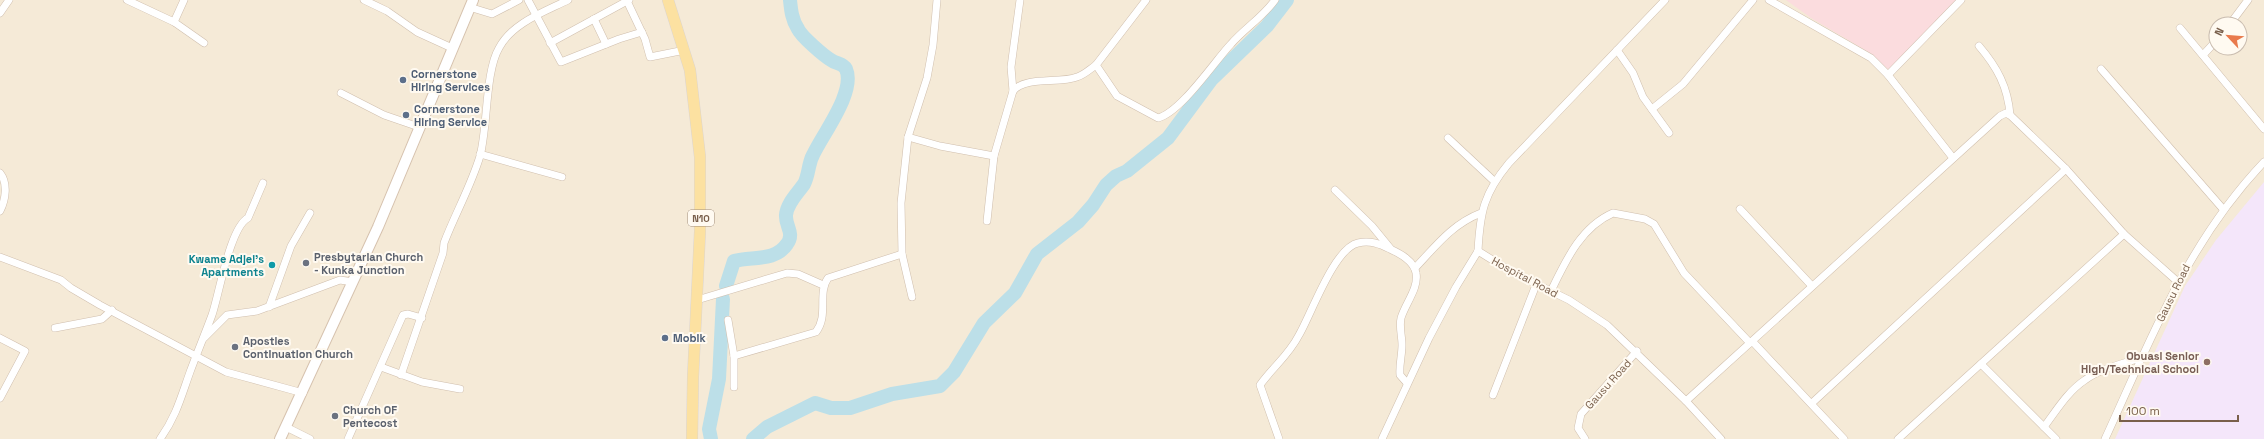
<svg xmlns="http://www.w3.org/2000/svg" width="2264" height="439" viewBox="0 0 2264 439" font-family="'Space Grotesk',sans-serif">
<style>
.residential{fill:#f5ead7;fill-rule:evenodd}
.education{fill:#f4e6fa}
.medical{fill:#fbdcde}
.lines{fill:none;stroke-linecap:round;stroke-linejoin:round}
.river{stroke:#bcdfe8;stroke-width:14}
.street-casing{stroke:#d0bfae;stroke-width:8}
.secondary-casing{stroke:#d6c2ae;stroke-width:12}
.primary-casing{stroke:#dcd5d0;stroke-width:12}
.street{stroke:#fff;stroke-width:7}
.secondary{stroke:#fff;stroke-width:10}
.primary{stroke:#fce1a1;stroke-width:11}
.service-dot{fill:#5c6f8a;stroke:#fffaf1;stroke-width:1.5}
.worship-dot{fill:#6b7280;stroke:#fffaf1;stroke-width:1.5}
.culture-dot{fill:#0f9aa8;stroke:#fffaf1;stroke-width:1.5}
.education-dot{fill:#8d6e63;stroke:#fffaf1;stroke-width:1.5}
.labels{text-anchor:middle;dominant-baseline:central;stroke-width:4;stroke-linejoin:round;paint-order:stroke}
.shield{fill:#fffaf1;stroke:#a18e7d;stroke-width:1}
.shield-label{font-size:10px;font-weight:bold;fill:#795f4b}
.service-label{font-size:11px;font-weight:bold;fill:#4e5e75;stroke:#fffaf1;text-anchor:start}
.worship-label{font-size:11px;font-weight:bold;fill:#5b616d;stroke:#fffaf1;text-anchor:start}
.culture-label{font-size:11px;font-weight:bold;fill:#0d838f;stroke:#fffaf1;text-anchor:end}
.street-label{font-size:11px;fill:#795f4b;stroke:#fffaf1}
.education-label{font-size:11px;font-weight:bold;fill:#785e54;stroke:#fffaf1;text-anchor:end}
</style>
<rect width="100%" height="100%" fill="#fdf7e9"/>
<path class="residential" d="M0,0H2264V439H0ZM2216,24H2240V48H2216Z"/>
<polygon class="education" points="2264,182 2264,439 2115,439 2185,286 2216,240"/>
<polygon class="medical" points="1786,0 1958,0 1889,70 1870,53 1811,18"/>
<g class="lines">
<g class="river">
<path d="M726,286L734,261C752,256 775,262 787,244C795,233 785,226 786,215C787,203 798,193 804,184C809,175 808,164 813,155C822,135 856,92 846,69C843,63 836,64 831,60C824,56 801,36 798,29C792,20 791,10 790,0"/>
<polyline points="711,439 709,429 719,379 723,299"/>
<polyline points="753,439 767,427 815,403 831,408 850,408 892,394 940,386 954,372 984,323 1015,293 1037,254 1078,222 1093,205 1106,185 1116,176 1127,171 1168,138 1211,80 1267,26 1287,0"/>
</g>
<g class="street-casing">
<g id="street">
<polyline points="127,0 174,22 204,43"/>
<polyline points="364,0 387,11 417,32 452,48"/>
<polyline points="528,0 561,62 619,39 642,32"/>
<path d="M1146,0L1096,65L1117,96L1158,118C1181,112 1214,62 1231,44C1245,28 1263,17 1275,0"/>
<polyline points="1769,0 1871,58 1888,75 1953,158"/>
<polyline points="627,1 645,39 650,57 685,50"/>
<polyline points="469,7 492,14 519,0"/>
<polyline points="0,13 9,0"/>
<polyline points="594,19 606,44"/>
<polyline points="174,22 184,0"/>
<polyline points="2230,24 2248,0"/>
<polyline points="2180,28 2264,129"/>
<polyline points="550,43 629,0"/>
<path d="M1979,46C1997,67 2008,87 2010,115"/>
<polyline points="1617,50 1633,73 1643,97 1669,133"/>
<polyline points="2203,55 2216,41"/>
<polyline points="2101,69 2223,209"/>
<polyline points="1888,75 1961,0"/>
<polyline points="1013,91 1011,67 1020,0"/>
<polyline points="341,93 384,115 419,127"/>
<polyline points="1652,109 1683,84 1753,0"/>
<polyline points="908,137 940,146 994,156"/>
<polyline points="1448,138 1494,181"/>
<polyline points="480,154 562,177"/>
<path d="M0,173C8,183 6,199 0,211"/>
<polyline points="1335,190 1372,226 1390,248"/>
<polyline points="1740,209 1812,286"/>
<path d="M987,221L994,156L1013,91C1025,76 1059,84 1077,77C1084,75 1090,69 1096,65"/>
<path d="M1478,251C1480,212 1484,193 1509,163L1665,0"/>
<polyline points="1478,251 1512,272 1569,300 1607,325 1686,401 1721,439"/>
<polyline points="0,257 61,280 71,288 100,305 226,372 303,393"/>
<path d="M1415,268C1435,247 1452,224 1481,213"/>
<path d="M1551,291C1566,260 1581,227 1613,213L1645,219L1654,224L1684,273L1750,343"/>
<polyline points="912,297 902,254 901,203 908,137 927,78 933,45 937,0"/>
<polyline points="697,300 787,273 798,274 823,285"/>
<polyline points="269,307 291,246 310,213"/>
<polyline points="728,320 734,356 734,387"/>
<polyline points="55,328 102,319 112,310"/>
<polyline points="0,338 25,351 0,398"/>
<polyline points="204,338 227,315 257,311 340,280 353,282"/>
<polyline points="1753,342 1844,439"/>
<path d="M734,356L816,332C829,315 817,294 828,278L902,254"/>
<polyline points="1981,364 2056,439"/>
<polyline points="381,367 422,382 460,389"/>
<path d="M401,375L443,253L444,243C455,214 471,186 480,156C488,126 485,72 499,48C512,23 544,12 568,0"/>
<polyline points="1493,395 1536,285"/>
<polyline points="1686,401 2000,116 2006,113 2010,115 2066,169 2124,234 2178,282"/>
<polyline points="1812,403 2066,169"/>
<polyline points="286,427 310,439"/>
<path d="M2044,427C2056,411 2068,391 2085,380C2101,368 2123,364 2143,357"/>
<path d="M160,439C176,417 181,397 190,372C197,353 205,334 212,315C219,295 230,227 248,218L263,183"/>
<polyline points="348,439 403,315 408,314 422,318"/>
<path d="M1279,439L1260,385C1272,368 1289,355 1299,335C1311,315 1334,248 1358,243C1370,240 1380,244 1390,249C1401,254 1414,261 1416,273C1419,288 1405,304 1401,318C1399,327 1402,336 1402,345C1402,355 1399,365 1400,375L1407,383"/>
<polyline points="1382,439 1429,338 1456,287 1478,251"/>
<polyline points="1585,439 1578,428 1581,414 1637,351"/>
<polyline points="1898,439 2124,234"/>
<path d="M2105,439C2151,339 2187,243 2264,162"/>
</g>
</g>
<g class="secondary-casing">
<polyline id="secondary" points="280,439 378,227 473,0"/>
</g>
<g class="primary-casing">
<polyline id="primary" points="668,0 690,70 700,157 700,231 693,377 692,439"/>
</g>
<use href="#street" class="street"/>
<use href="#secondary" class="secondary"/>
<use href="#primary" class="primary"/>
</g>
<g class="service-dot">
<circle cx="403" cy="80" r="4"/>
<circle cx="406" cy="115" r="4"/>
<circle cx="665" cy="338" r="4"/>
</g>
<g class="worship-dot">
<circle cx="306" cy="263" r="4"/>
<circle cx="235" cy="347" r="4"/>
<circle cx="335" cy="416" r="4"/>
</g>
<circle class="culture-dot" cx="272" cy="265" r="4"/>
<circle class="education-dot" cx="2207" cy="362" r="4"/>
<g class="labels">
<rect class="shield" x="688" y="210" width="26" height="16" rx="3"/>
<g class="shield-label">
<text x="701" y="218">N10</text>
</g>
<g class="service-label">
<text x="411" y="74">Cornerstone<tspan x="411" dy="13">Hiring Services</tspan></text>
<text x="414" y="109">Cornerstone<tspan x="414" dy="13">Hiring Service</tspan></text>
<text x="673" y="338">Mobik</text>
</g>
<g class="worship-label">
<text x="314" y="257">Presbytarian Church<tspan x="314" dy="13">- Kunka Junction</tspan></text>
<text x="243" y="341">Apostles<tspan x="243" dy="13">Continuation Church</tspan></text>
<text x="343" y="410">Church OF<tspan x="343" dy="13">Pentecost</tspan></text>
</g>
<g class="culture-label">
<text x="264" y="259">Kwame Adjei's<tspan x="264" dy="13">Apartments</tspan></text>
</g>
<g class="street-label">
<text transform="translate(1525 277) rotate(28)">Hospital Road</text>
<text transform="translate(2173 293) rotate(-64)">Gausu Road</text>
<text transform="translate(1608 384) rotate(-48)">Gausu Road</text>
</g>
<g class="education-label">
<text x="2199" y="356">Obuasi Senior<tspan x="2199" dy="13">High/Technical School</tspan></text>
</g>
</g>
<g transform="translate(2228 36) rotate(296)"><circle r="19" fill="#fffaf1" stroke="#c9bcaf"/>
<path d="M0-3L7 15L0 10L-7 15Z" fill="#e97a4c"/>
<text y="-6" font-size="11" font-weight="bold" text-anchor="middle" fill="#795f4b">N</text>
</g>
<path d="M2120 415v6h118v-6" fill="none" stroke="#795f4b" stroke-width="2"/>
<text x="2126" y="415" font-size="12" fill="#795f4b" stroke="#fffaf1" stroke-width="3" paint-order="stroke">100 m</text>
</svg>
